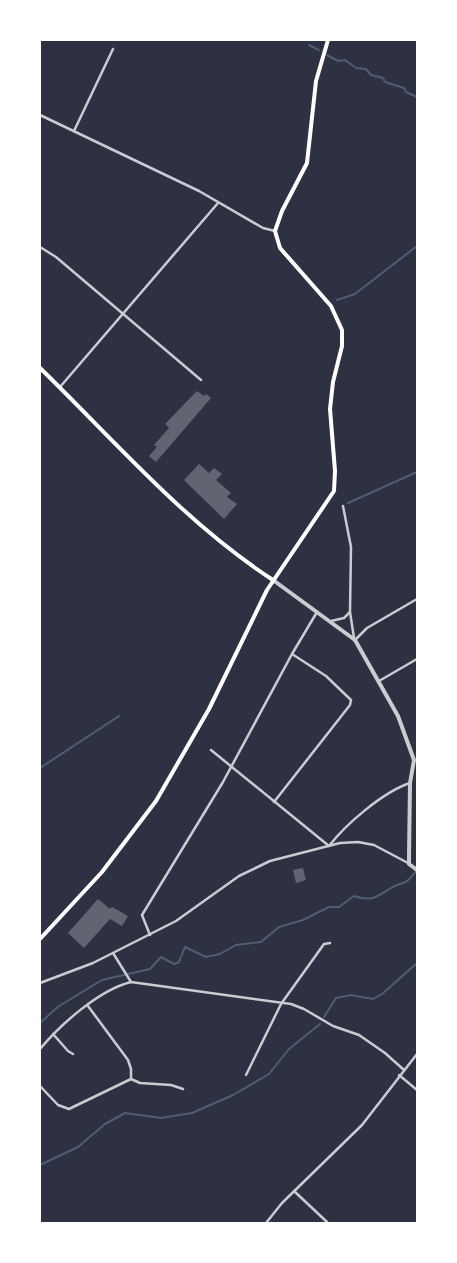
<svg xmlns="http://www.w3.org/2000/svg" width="457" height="1263" viewBox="0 0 457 1263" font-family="Barlow,sans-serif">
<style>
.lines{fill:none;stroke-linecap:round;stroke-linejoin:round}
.stream{stroke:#4f5d75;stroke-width:2}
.building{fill:#626471}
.minor{stroke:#caccd0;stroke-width:2.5}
.tertiary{stroke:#caccd0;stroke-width:4}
.secondary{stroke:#fff;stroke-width:4}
</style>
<rect width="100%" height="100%" fill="#2d3142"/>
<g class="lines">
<g class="stream">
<polyline points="309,45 319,50"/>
<polyline points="327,55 338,61 345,60 356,68 366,69 371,75 383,78 385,82 404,88 406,92 417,97"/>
<polyline points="337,300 355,294 417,246"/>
<polyline points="348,503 417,472"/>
<polyline points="40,768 119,716"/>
<polyline points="324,1017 336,998 351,995 373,999 382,994 417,963"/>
<path d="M40,1023L59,1006L102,980L150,969L161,957L174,964L179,962L185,947L206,957L220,954L236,945L261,942L279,927L303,920L329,907H339L354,896C373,902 376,897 391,888C405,880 404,887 416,871"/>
<polyline points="40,1165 78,1147 105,1124 125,1113 161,1118 192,1113 233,1095 269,1074 289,1049 320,1024"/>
</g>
</g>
<g class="building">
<polygon points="197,391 204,396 206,394 211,398 156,462 149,456 157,447 154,445 169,428 165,424"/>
<polygon points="199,464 209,473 214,468 222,474 216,480 231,493 227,497 237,504 224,519 184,480"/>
<polygon points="303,868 306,880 296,883 293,870"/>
<polygon points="98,899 110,909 112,907 128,916 122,926 110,919 84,948 68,933"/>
</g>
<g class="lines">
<g class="minor">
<polyline points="40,115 199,191 263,228 275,231"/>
<polyline points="74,131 113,49"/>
<polyline points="40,247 56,257 201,380"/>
<polyline points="60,387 218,203"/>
<polyline points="343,506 351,547 350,612 354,638"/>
<polyline points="331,621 344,618 350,612"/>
<polyline points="355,640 367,628 417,599"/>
<polyline points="379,681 417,659"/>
<path d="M211,750L329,846C346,824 383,792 410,783"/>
<polyline points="274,802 350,705 351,700 326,676 292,654"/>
<polyline points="150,935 142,915 223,782 292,654 317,612"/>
<polyline points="113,953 131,982"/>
<polyline points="40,983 93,963 176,921 239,876 270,861 340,843 358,842 374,845 408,863"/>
<polyline points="88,1006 128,1060 131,1069 131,1079"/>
<polyline points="53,1034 68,1051 73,1054"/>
<path d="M40,1049C61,1024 99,990 131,982L291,1004L304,1009L333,1026L359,1035L385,1053L404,1070"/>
<polyline points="246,1075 281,1004 324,944 330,943"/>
<polyline points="399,1075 417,1090"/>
<polyline points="131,1079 140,1083 171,1085 183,1089"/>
<polyline points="40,1086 58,1105 69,1109 131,1079"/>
<polyline points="294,1191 327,1222"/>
<polyline points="266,1223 282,1203 362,1125 417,1054"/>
</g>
<polyline class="tertiary" points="273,580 355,640 398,716 414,760 410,783 409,857 409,864 417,870"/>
<g class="secondary">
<path d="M40,368C115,441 185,523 273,580"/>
<polyline points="40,939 102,872 156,801 209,709 267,590 334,491 335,471 330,409 333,382 342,346 342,330 331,306 280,248 275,231 282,211 307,163 316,81 328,40"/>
</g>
</g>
<rect width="457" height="1263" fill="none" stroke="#ffffff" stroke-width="82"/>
</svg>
